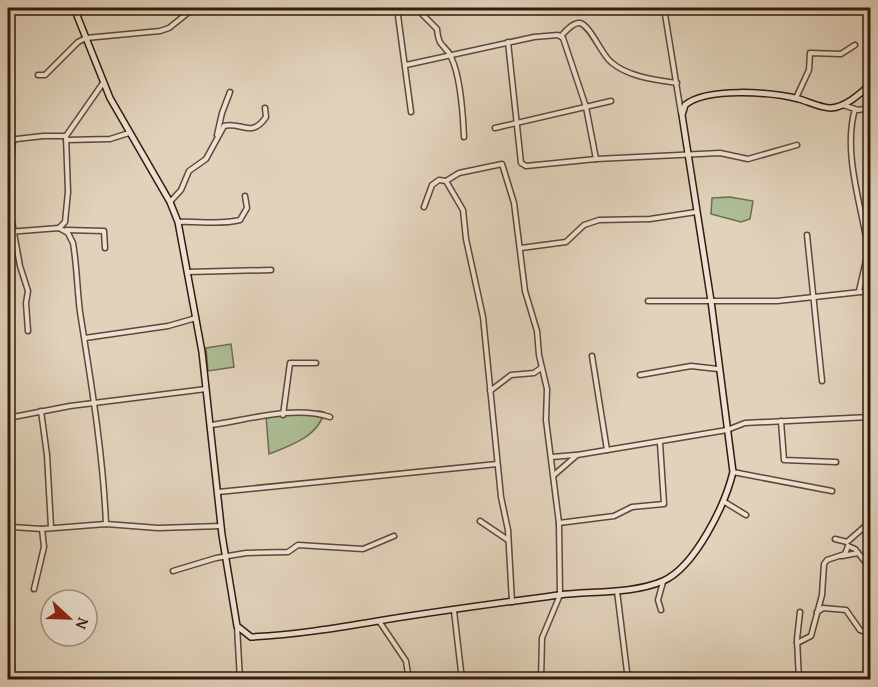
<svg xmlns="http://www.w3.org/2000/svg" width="878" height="687" viewBox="0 0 878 687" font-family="'Gentium Book Plus',serif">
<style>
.green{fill:#acbd95;stroke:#6f6c51;stroke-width:1.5}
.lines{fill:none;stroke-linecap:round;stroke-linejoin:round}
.street-casing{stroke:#5e4838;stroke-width:7}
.secondary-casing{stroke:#321a0d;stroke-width:8}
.street{stroke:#ece2d3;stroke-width:4}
.secondary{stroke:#ece2d3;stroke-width:5}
</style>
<rect width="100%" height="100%" fill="#e1d2bb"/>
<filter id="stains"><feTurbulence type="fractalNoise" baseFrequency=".00333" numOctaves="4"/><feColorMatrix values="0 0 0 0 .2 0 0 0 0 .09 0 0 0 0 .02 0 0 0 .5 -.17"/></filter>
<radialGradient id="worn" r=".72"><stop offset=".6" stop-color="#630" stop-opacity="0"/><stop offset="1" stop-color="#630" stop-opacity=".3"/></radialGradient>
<g class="green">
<polygon points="730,197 753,201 750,219 741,222 711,214 712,198"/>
<polygon points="231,344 234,367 208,371 206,348"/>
<path d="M320,411L324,412C319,436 290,446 269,454L266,416Z"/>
</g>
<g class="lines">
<g class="street-casing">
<g id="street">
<polyline points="183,8 190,10"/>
<polyline points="397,8 411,112"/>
<path d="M416,8L437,29C439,50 445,43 451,57C461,77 463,114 464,137"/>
<polyline points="664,8 681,113"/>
<path d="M561,36C565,32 573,22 580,23C591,26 601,54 611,62C628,77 656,80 677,83"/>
<polyline points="508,42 521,163 526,166 596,159"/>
<polyline points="406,65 534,37 558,35 563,38 586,107 596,159 720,153 748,159 797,145"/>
<polyline points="38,75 45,75 78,42 86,38 160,31 169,28 194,8"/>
<polyline points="796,98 809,70 810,53 841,54 855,45"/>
<polyline points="843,105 858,110 870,108"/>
<path d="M855,109C843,151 860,201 867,243V256L859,291"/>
<polyline points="8,112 13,140 8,200 20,266 28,291 26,303 28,331"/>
<polyline points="495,128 611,101"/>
<polyline points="217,135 222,113 230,92"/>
<polyline points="8,140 43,136 66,136"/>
<polyline points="66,140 110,139 129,133"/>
<polyline points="446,181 459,173 502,164 514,203 525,291 537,331 539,355 547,389 546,420 559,523 560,595 542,638 541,680"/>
<path d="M170,202L181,190L189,171L206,159L224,126C241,121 251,139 266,117L265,108"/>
<polyline points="424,207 432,185 439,180 446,181 463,210 466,239 483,317 501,497 508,530 512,602"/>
<path d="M178,222C198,221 221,225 240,220L247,208L245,196"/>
<polyline points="59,228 65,222 68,192 66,136 103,83"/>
<polyline points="66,230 104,231 105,248"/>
<path d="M8,232L59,228L68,233L73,243C77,266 77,289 80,312C91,382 103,453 106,524"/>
<polyline points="807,235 822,381"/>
<polyline points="521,248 566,242 584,225 599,220 650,219 696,212"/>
<polyline points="187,272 271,270"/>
<polyline points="648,301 777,301 870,291"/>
<polyline points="85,338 168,326 196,318"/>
<polyline points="592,356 607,450"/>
<polyline points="640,375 691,366 718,369"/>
<polyline points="490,391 511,375 534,373 541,368"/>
<polyline points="41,411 47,455 51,527"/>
<polyline points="283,415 290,363 316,363"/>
<polyline points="8,418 70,406 206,389"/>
<polyline points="781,421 784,460 836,462"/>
<path d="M211,425C248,420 294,405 330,417"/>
<polyline points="552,457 575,455"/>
<polyline points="733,472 832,491"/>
<polyline points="554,475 577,455 727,430 745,423 870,417"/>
<polyline points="218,492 497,464"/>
<polyline points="723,501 746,515"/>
<polyline points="480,521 508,540"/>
<polyline points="559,523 614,516 632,507 664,504 660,443"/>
<polyline points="8,531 12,527 42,529 106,524 158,528 221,526"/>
<polyline points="835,539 847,542 870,522"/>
<polyline points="8,546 12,609"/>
<polyline points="848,546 855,549 870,568"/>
<polyline points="842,556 858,553"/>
<polyline points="173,571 216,558 246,553 288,552 298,545 363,549 394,536"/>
<polyline points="34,589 44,547 42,529"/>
<polyline points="617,591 628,680"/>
<polyline points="661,610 658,600 663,582"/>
<polyline points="454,611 462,680"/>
<polyline points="817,612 823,608 846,610 860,630 870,634"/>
<polyline points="379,621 406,661 409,680"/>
<polyline points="237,626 240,680"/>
<polyline points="797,643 811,636 822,595 824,564 827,560 845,554 848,546"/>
<polyline points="721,680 740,676"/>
<polyline points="799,680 797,639 800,612"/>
<polyline points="868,680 868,667"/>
</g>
</g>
<g class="secondary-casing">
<path id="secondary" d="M74,8L110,98L170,202L178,222L202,352L222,535L237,626L251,637C294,635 336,628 378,621C438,611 499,603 559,595C591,591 633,594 663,581C695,567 725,505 733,472L711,301L682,115L685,105C707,87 771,92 799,99C809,102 821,108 831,108C845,107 861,94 870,84"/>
</g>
<use href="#street" class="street"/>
<use href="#secondary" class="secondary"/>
</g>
<rect width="878" height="687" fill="none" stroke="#e1d2bb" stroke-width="30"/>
<rect x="9" y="9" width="860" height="669" fill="none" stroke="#321a0d" stroke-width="3"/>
<rect x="15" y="15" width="848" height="657" fill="none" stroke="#321a0d" stroke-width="1.5"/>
<g transform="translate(69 618) rotate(112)"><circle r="28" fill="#ece2d3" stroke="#a29284" stroke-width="1.5"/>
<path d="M0-4.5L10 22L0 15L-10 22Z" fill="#8f2418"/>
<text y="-9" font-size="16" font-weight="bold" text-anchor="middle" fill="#321a0d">N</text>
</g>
<rect width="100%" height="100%" filter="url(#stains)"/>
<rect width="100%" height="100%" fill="url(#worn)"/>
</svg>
